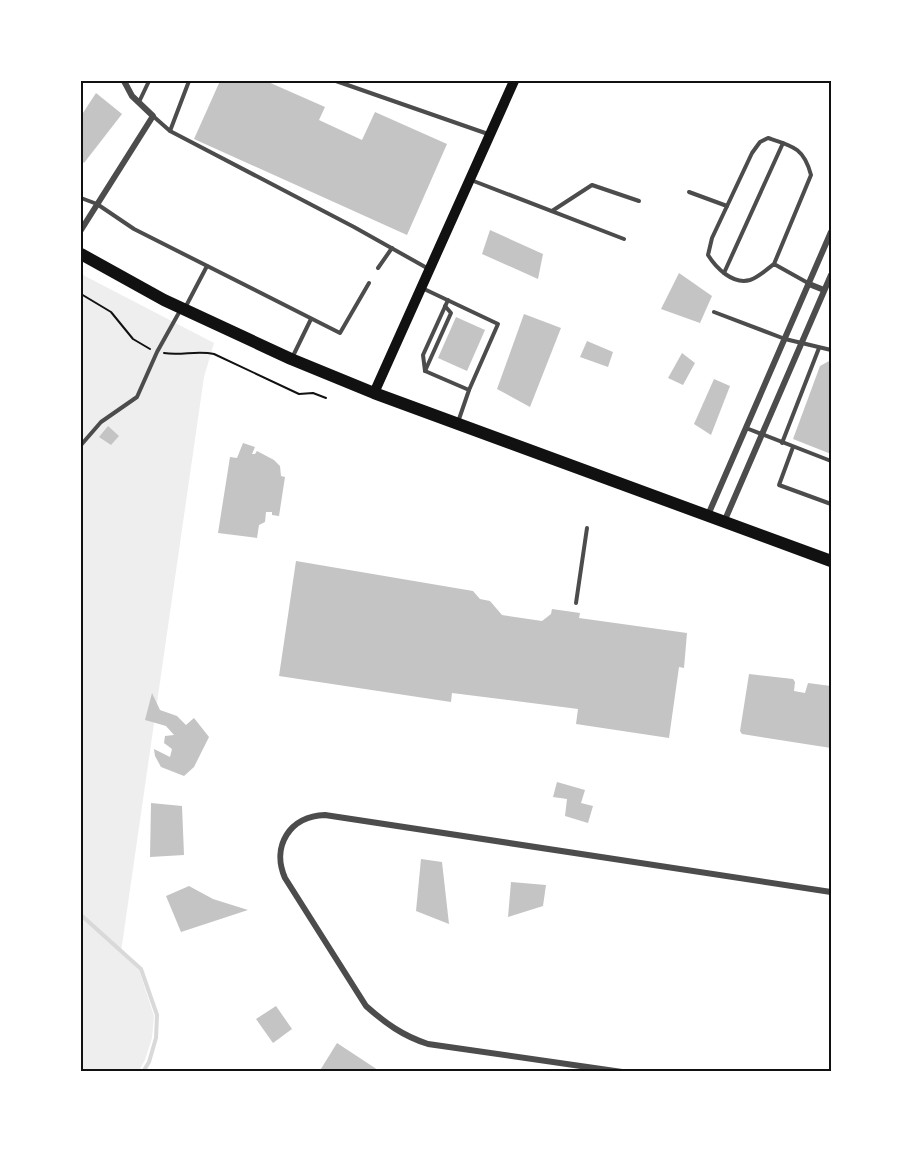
<svg xmlns="http://www.w3.org/2000/svg" width="912" height="1153" viewBox="0 0 912 1153" font-family="Mulish,sans-serif">
<style>
.green{fill:#eee}
.lines{fill:none;stroke-linecap:round;stroke-linejoin:round}
.stream{stroke:#d9d9d9;stroke-width:4}
.building{fill:#c4c4c4}
.path{stroke:#111;stroke-width:2}
.service{stroke:#4c4c4c;stroke-width:4}
.minor{stroke:#4c4c4c;stroke-width:6}
.secondary{stroke:#111;stroke-width:10}
.primary{stroke:#111;stroke-width:12}
.neatline{fill:none;stroke:#111;stroke-width:2}
</style>
<rect width="100%" height="100%" fill="#fff"/>
<polygon class="green" points="81,274 214,343 204,377 121,952 139,970 154,1016 152,1038 145,1060 138,1072 81,1072"/>
<g class="lines">
<polyline class="stream" points="81,915 141,969 157,1015 156,1038 149,1062 143,1072"/>
</g>
<g class="building">
<polygon points="220,81 266,81 325,107 319,120 362,140 375,112 447,144 407,235 194,139"/>
<polygon points="96,93 122,114 84,163 81,160 81,116"/>
<polygon points="490,230 543,254 538,279 482,254"/>
<polygon points="679,273 712,296 700,323 661,309"/>
<polygon points="524,314 561,328 530,407 497,389"/>
<polygon points="456,317 485,330 467,371 438,358"/>
<polygon points="587,341 613,352 608,367 580,357"/>
<polygon points="682,353 695,363 683,385 668,378"/>
<polygon points="831,360 831,454 793,439 820,366"/>
<polygon points="714,379 730,386 711,435 694,424"/>
<polygon points="108,426 119,436 111,445 99,437"/>
<polygon points="243,443 255,447 252,454 255,454 257,451 274,460 280,466 281,476 285,477 279,516 272,515 272,512 266,512 265,522 259,525 257,538 218,533 230,457 237,458"/>
<polygon points="296,561 473,591 480,599 490,601 502,615 542,621 551,614 552,609 580,613 579,618 687,633 684,668 679,667 669,738 576,724 578,709 452,693 451,702 279,676"/>
<polygon points="749,674 793,679 795,682 794,691 805,693 808,683 831,686 831,748 742,734 740,731"/>
<polygon points="152,693 160,710 177,716 186,725 194,718 209,737 194,767 184,776 161,767 155,756 154,749 170,757 172,749 164,743 165,736 174,735 166,726 145,720"/>
<polygon points="557,782 585,790 581,803 593,806 588,823 565,816 567,799 553,797"/>
<polygon points="151,803 182,806 184,855 150,857"/>
<polygon points="421,859 442,862 449,924 416,911"/>
<polygon points="511,882 546,885 543,906 508,917"/>
<polygon points="189,886 213,899 248,910 181,932 166,896"/>
<polygon points="276,1006 292,1029 273,1043 256,1019"/>
<polygon points="337,1043 378,1070 377,1072 319,1072"/>
</g>
<g class="lines">
<g class="path">
<polyline points="81,294 111,312 133,339 150,349"/>
<path d="M164,353C181,356 197,350 214,354L299,394L313,393L326,398"/>
</g>
<g class="service">
<polyline points="336,81 488,134"/>
<polyline points="139,102 149,81"/>
<polyline points="153,116 170,131 354,227 427,268"/>
<polyline points="170,131 189,81"/>
<polyline points="471,180 624,239"/>
<polyline points="689,192 727,206"/>
<polyline points="81,198 97,204 134,229 340,333 369,283"/>
<polyline points="552,211 592,185 639,201"/>
<path d="M774,264C767,269 759,277 750,280C733,285 716,268 708,255L712,238L752,153L760,142L768,138C793,146 804,148 811,175L774,264L808,283"/>
<polyline points="378,268 392,248"/>
<polyline points="724,273 783,143"/>
<polyline points="422,288 498,324 469,390"/>
<polyline points="185,308 207,266"/>
<polyline points="714,312 785,339 831,350"/>
<polyline points="292,358 311,319"/>
<polyline points="425,371 469,390 458,422"/>
<polyline points="425,371 423,355 448,300"/>
<polyline points="425,371 451,313 445,306"/>
<polyline points="746,428 831,461"/>
<polyline points="782,443 819,348"/>
<polyline points="81,445 101,422 137,397 157,352 181,309"/>
<polyline points="793,447 779,485 831,504"/>
<polyline points="576,603 587,528"/>
</g>
<g class="minor">
<polyline points="81,230 153,116 132,96 124,81"/>
<polyline points="809,284 824,290"/>
<polyline points="708,515 831,232"/>
<polyline points="724,522 831,275"/>
<path d="M622,1072L428,1044C403,1036 385,1023 366,1006L285,878C271,846 290,816 325,815L831,892"/>
</g>
<polyline class="secondary" points="374,393 514,81"/>
<polyline class="primary" points="81,254 164,300 291,359 374,393 831,561"/>
</g>
<rect width="912" height="1153" fill="none" stroke="#ffffff" stroke-width="165"/>
<rect x="82" y="82" width="748" height="988" class="neatline"/>
</svg>
